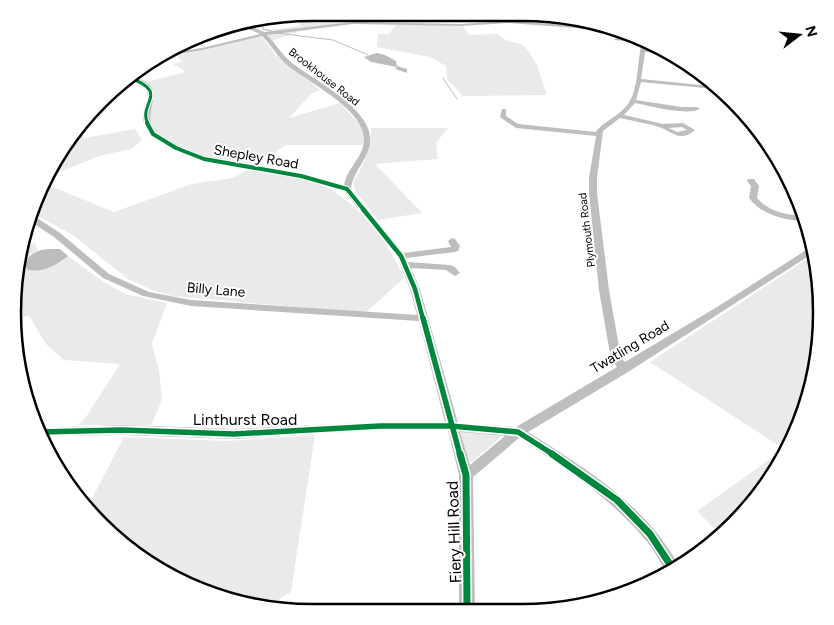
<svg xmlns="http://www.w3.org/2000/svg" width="834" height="625" viewBox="0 0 834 625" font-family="Figtree,sans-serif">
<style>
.green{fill:#eaeaea}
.water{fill:#bcbcbc}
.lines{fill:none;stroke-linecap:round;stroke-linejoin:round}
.stream{stroke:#bcbcbc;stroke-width:1}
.minor{fill:#bebebe;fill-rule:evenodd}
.cycleway-far4-casing{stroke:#fff;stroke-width:5}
.cycleway-far3-casing{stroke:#fff;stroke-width:6}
.cycleway-far2-casing{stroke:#fff;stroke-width:8}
.cycleway-far1-casing{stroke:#fff;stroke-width:9}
.cycleway-casing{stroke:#fff;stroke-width:10}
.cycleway-far4{stroke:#00873e;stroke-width:3}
.cycleway-far3{stroke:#00873e;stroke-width:4}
.cycleway-far2{stroke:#00873e;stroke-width:4.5}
.cycleway-far1{stroke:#00873e;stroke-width:5.5}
.cycleway{stroke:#00873e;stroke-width:7}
.labels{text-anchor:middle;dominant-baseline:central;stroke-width:4;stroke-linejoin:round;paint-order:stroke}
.far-street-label{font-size:11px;fill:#000;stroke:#fff}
.street-label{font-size:14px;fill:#000;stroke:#fff}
.near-street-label{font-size:16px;fill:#000;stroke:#fff}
.rim{fill:none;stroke:#000;stroke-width:2.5}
</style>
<rect width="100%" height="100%" fill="#fff"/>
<g class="green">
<polygon points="302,20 313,20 315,23 344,23 302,30 272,41 268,35 272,32 263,30 258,27 271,30 299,26"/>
<polygon points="398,24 463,26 469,35 497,34 507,41 521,44 527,49 537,65 547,95 463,96 447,79 446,66 430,57 377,47 378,34 388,34"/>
<polygon points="261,36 276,55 320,90 312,93 289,118 340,103 364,129 364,145 286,145 265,159 250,163 220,160 197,155 166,140 155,132 148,119 154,91 146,82 186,72 173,64 182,61 176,55"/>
<path d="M371,128H448L436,143L438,159L375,164L422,213L378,220L355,191L353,182C364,164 372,149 371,128Z"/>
<polygon points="135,129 142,140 131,149 99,156 45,178 79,130 84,138"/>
<path d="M248,170C269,174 297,176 317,183C356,199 387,239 404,278L365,313L173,296L152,290L128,279L73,235L32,213L43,183L114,212L192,184L232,178Z"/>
<polygon points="35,243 38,250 30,254 39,270 62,262 68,256 102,281 126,294 167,303 152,344 159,371 162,400 151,425 78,425 86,417 120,364 64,360 46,344 29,316 14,318 18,254 21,247"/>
<polygon points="816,253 816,371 784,449 650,362"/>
<polygon points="460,432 500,435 500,438 472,462 468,461"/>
<polygon points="315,435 291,592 266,607 162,572 101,525 87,508 124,437 226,441"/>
<polygon points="783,450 771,479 718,532 697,511"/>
</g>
<g class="water">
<polygon points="377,53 385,55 396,61 397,66 407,69 407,73 395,69 397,67 371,62 364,57"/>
<path d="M60,249L68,256C59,264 39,275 27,269L25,265C31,248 45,249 60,249Z"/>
</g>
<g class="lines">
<g class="stream">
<polyline points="258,20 261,21 263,29 272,31"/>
<polyline points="276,33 333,40 368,55"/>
<polyline points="443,78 457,99"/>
</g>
<g class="minor">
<path d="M508,21L611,28L618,31L508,23L461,26L353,24L267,35C276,44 282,55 292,63C315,81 375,110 370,143C368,160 353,171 351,189L403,253L451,247L448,241L452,238L455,239L460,246L458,251L455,252L406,258L408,262L450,265L455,267L460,273L455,276L446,270L411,268L420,289L458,423L516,427L617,367L611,359L599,290L589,193V178L596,136L516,128L500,117L502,109H506V116L518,124L596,132L598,129C607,120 621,114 628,104C639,89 637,60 642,42L646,44V49L660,50L665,53L645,52L641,79L711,86L715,89L641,82L636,100L681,107H697L700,109C687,116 650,106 635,103L624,115L663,124L683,123L695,130C680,143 673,132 659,127C647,123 632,121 620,118L603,131L597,178V193L609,290L621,358L625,362L717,307L811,247H813L815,252L628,372L528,432C585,468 646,505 679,566L667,572C659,561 653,547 643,537C608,496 564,467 519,438L473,477L475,610H459V475L448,430H380L234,439L122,435L42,436L38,428L122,425L234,429L380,422H445L419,321L191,306L143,296L103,278L54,237L30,221L31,216H34L60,233L109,274L149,292L191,300L417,315L410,289L397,257L344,191L300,178L204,161L174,149L150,134L143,120L144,109L148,99L147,89L142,84L128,79L131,77C136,78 142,79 146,82C165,94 139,117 157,133C160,137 166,139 170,141C208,164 256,165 299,173C314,176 329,182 344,186C346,169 363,158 364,141C366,110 309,83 287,65C277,56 271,45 262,36L202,50L155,58L159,55L202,48L260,34L236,23L242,22L264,32L353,22L461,24ZM682,127L687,130L677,132L669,128ZM460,432L505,436L470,465Z"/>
<polygon points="616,38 636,39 641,42 614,40"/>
<path d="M748,179H754L759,186L757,198C768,211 784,214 800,216L802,221C782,220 761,214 749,198L751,186L747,181Z"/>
</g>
<g class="cycleway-far4-casing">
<path id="cycleway-far4" d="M130,78C171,93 137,103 148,124"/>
</g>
<g class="cycleway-far3-casing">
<polyline id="cycleway-far3" points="147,123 153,134 176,148 204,159 301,176 347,189 364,210"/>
</g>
<g class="cycleway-far2-casing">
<polyline id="cycleway-far2" points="363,209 401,256 415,289 423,319"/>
</g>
<g class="cycleway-far1-casing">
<g id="cycleway-far1">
<polyline points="423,318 460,455"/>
<polyline points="40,432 122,430 234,434 380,426 451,426 518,432 554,455"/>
</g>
</g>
<g class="cycleway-casing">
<g id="cycleway">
<polyline points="460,454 466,475 467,610"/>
<polyline points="552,454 617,500 650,534 673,569"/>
</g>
</g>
<use href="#cycleway-far4" class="cycleway-far4"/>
<use href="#cycleway-far3" class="cycleway-far3"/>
<use href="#cycleway-far2" class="cycleway-far2"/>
<use href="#cycleway-far1" class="cycleway-far1"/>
<use href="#cycleway" class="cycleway"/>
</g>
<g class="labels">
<g class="far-street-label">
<text transform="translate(324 77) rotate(38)">Brookhouse Road</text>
<text transform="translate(587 230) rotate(-97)">Plymouth Road</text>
</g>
<g class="street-label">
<text transform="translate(256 157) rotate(10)">Shepley Road</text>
<text transform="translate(216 290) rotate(5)">Billy Lane</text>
<text transform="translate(630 347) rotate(-31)">Twatling Road</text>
</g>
<g class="near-street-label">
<text x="245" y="419">Linthurst Road</text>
<text transform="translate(454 532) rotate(-92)">Fiery Hill Road</text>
</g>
</g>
<path d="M0 0H834V625H0ZM312 21H522A291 291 0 0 1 813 312V313A291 291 0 0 1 522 604H312A291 291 0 0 1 21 313V312A291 291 0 0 1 312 21Z" fill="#fff" fill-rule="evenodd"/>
<path class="rim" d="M312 21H522A291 291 0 0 1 813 312V313A291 291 0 0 1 522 604H312A291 291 0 0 1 21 313V312A291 291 0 0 1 312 21Z"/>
<g transform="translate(799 35) rotate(74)" stroke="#ffffff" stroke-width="4" paint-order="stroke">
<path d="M0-4L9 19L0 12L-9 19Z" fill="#000000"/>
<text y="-8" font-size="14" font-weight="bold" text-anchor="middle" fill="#000000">N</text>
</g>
</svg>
